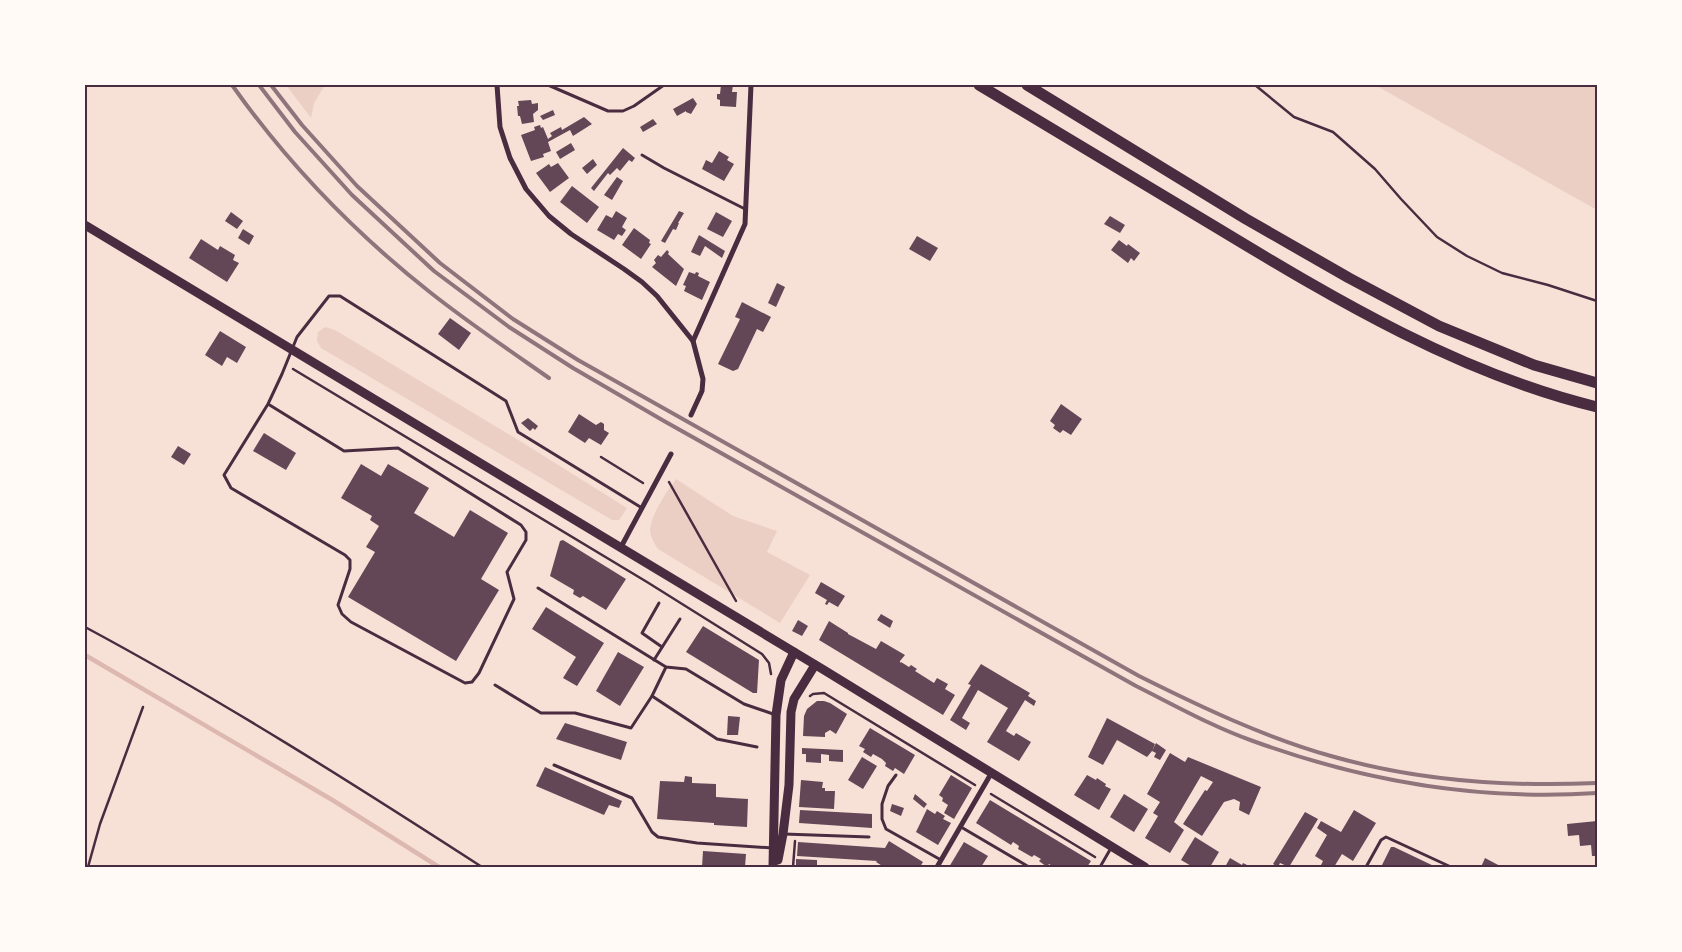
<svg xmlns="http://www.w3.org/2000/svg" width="1682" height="952" viewBox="0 0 1682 952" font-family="'Libre Baskerville',serif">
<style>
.green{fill:#ebcfc5}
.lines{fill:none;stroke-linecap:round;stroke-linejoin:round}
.stream{stroke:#dcb8b0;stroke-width:4.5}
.building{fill:#644757}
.path{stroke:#4a2c40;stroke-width:2.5}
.service{stroke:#4a2c40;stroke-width:3}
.minor{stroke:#4a2c40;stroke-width:5}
.tertiary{stroke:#4a2c40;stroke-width:9}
.trunk{stroke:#4a2c40;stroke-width:11}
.rail{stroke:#8f747c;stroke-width:4}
.neatline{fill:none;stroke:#4a2c40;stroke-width:2}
</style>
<rect width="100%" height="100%" fill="#f7e1d7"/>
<g class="green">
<polygon points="286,85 325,85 314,103 311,118"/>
<polygon points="1375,85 1597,85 1597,210"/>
<polygon points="325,327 335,330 520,441 627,508 619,520 612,520 321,348 317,341 318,332"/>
<path d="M676,479L733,516L777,531L767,552L810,575L780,623L658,549C654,543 651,538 650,531C650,516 667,491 676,479Z"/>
</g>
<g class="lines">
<polyline class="stream" points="85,655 334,801 439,867"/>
</g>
<g class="building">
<polygon points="721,85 733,85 732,92 737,92 736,107 720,106 720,100 717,99 717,94 720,94"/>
<polygon points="693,98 697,104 691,114 686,112 686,111 677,116 673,109"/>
<polygon points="531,100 532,104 538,103 538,110 533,114 534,122 522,124 520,116 518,116 517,106 519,106 518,101"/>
<polygon points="553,110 555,115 543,120 540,116"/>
<polygon points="584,117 592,124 573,136 570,130 548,142 551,151 543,154 544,157 531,161 521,135 535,130 534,127 540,125 541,128 543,127 548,139 552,136 550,133 561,127 562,130"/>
<polygon points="653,119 657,124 643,132 640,127"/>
<polygon points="571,143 575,150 560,159 556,152"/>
<polygon points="623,148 635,158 632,162 629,160 620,171 617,168 610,175 608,173 594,191 591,188"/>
<polygon points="719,151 729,157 727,160 734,164 724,181 702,169 706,160 712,163"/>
<polygon points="593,159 597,165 587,174 582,168"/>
<polygon points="558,163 569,178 550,192 536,173 549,164 551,167"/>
<polygon points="617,177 623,181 612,200 604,195"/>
<polygon points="572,186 599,207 587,223 560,202"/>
<polygon points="616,211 627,218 622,227 626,230 622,236 618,234 614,240 597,230 606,215 612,218"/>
<polygon points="679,211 684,213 678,223 679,223 676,230 673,229 665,243 661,241"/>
<polygon points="231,212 243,221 237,229 225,221"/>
<polygon points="716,212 732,221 723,237 707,229"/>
<polygon points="1110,216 1125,225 1120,233 1104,224"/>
<polygon points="634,228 650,240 649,243 651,244 641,259 622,245"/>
<polygon points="243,229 254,236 249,245 238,238"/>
<polygon points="699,235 725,251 722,258 705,246 700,256 691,252"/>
<polygon points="917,236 938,248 930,261 909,249"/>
<polygon points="201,239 218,250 220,246 235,255 233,260 239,263 227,282 189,258"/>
<polygon points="1119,240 1127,246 1128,244 1140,253 1134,261 1131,258 1128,263 1111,250"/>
<polygon points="667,250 669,252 668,254 684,269 676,286 652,267 656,263 654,260 658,255 661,257"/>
<polygon points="689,272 695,274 696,272 699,273 698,276 710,282 702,300 684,291 686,286 683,285"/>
<polygon points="777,283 785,287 776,307 768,303"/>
<polygon points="742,302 771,317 763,332 757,329 738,369 733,371 718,364 740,319 735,317"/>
<polygon points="450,318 471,333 459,350 438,334"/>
<polygon points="220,331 246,347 237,363 227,357 222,366 205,355"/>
<polygon points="1061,404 1082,419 1071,435 1063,430 1060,433 1053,428 1055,425 1050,421"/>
<polygon points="579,414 596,425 601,422 604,424 604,430 609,433 601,445 589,438 585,443 568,432"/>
<polygon points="528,418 538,426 535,430 533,428 530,431 521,423"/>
<polygon points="264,433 296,453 286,470 253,451"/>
<polygon points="178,446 191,454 184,465 171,457"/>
<polygon points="361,464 381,476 388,464 429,488 414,513 454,537 470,510 508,533 481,579 499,590 456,661 348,597 375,552 366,547 379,526 370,520 372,516 341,498"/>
<polygon points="563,540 626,579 606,610 583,596 580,598 573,594 574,590 550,576 560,541"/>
<polygon points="821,582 845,596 838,607 829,602 827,605 825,604 827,600 815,593"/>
<polygon points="546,607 604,643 577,686 563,678 576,657 532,629"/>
<polygon points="881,614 893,621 890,628 877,620"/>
<polygon points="798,620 808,626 802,636 792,631"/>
<polygon points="829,621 848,633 848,634 876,649 881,641 905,655 900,661 900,663 901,662 909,667 911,665 917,669 915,671 934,683 937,678 948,684 945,689 955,695 943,715 819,640"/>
<polygon points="703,626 759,660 757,693 753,693 686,652"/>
<polygon points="618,652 644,667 620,706 596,691"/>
<polygon points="981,664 1030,693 1028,696 1036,701 1034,706 1025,700 1001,739 1006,731 1014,736 1016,733 1031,742 1019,761 987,742 1008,708 978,690 962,718 970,723 966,730 950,720 971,685 968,684"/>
<polygon points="817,701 824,701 830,703 847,714 836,734 830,730 825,733 825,737 803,736 804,716 807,709"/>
<polygon points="728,716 740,717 738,735 727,735"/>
<polygon points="1107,718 1155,744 1152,751 1156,743 1166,750 1160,760 1154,757 1156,753 1152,751 1147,757 1117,740 1103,765 1088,757"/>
<polygon points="565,723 627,742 621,760 556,739"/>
<polygon points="870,728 915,755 904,774 895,768 893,771 885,766 886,763 882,759 873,754 871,757 863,752 865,749 859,746"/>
<polygon points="802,748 843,750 843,762 829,761 829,755 821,754 821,763 806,762 806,754 802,754"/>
<polygon points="1170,753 1185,762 1188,757 1261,787 1249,815 1239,810 1240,802 1234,799 1224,802 1202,836 1183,824 1205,790 1207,791 1213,782 1201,776 1174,822 1184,830 1170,853 1145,838 1158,816 1153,813 1160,802 1147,794"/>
<polygon points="862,757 877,766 863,789 848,780"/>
<polygon points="545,767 622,801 619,808 609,805 604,815 536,786"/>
<polygon points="951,775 972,788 954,819 944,813 948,805 942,801 943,798 939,795"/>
<polygon points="1087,775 1096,780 1097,778 1106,784 1105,786 1111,789 1099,810 1074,795"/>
<polygon points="685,776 692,777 692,783 716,784 716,797 748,799 747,827 714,825 714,823 657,819 660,781 684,782"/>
<polygon points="801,780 823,782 822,788 825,788 825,791 835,791 834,809 799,807"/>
<polygon points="915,794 927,804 924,808 913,799"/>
<polygon points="1124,794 1148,809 1134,832 1110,817"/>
<polygon points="990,800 1091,861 1087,867 1054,867 1049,864 1047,867 1039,861 1041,859 1034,855 1032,857 1018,849 1019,846 1013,842 1011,845 976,823"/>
<polygon points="892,804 904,808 901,816 890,811"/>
<polygon points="927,809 935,814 937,811 945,816 943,819 951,823 938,845 916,832"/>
<polygon points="800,810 872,814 872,828 799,823"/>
<polygon points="1354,810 1376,823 1353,861 1342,854 1334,867 1320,867 1323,861 1315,856 1327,835 1317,828 1321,821 1341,832"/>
<polygon points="1305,812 1318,819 1289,867 1280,863 1278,867 1273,864"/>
<polygon points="1597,821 1597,856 1592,856 1591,845 1580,846 1579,835 1568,836 1567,824"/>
<polygon points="1195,837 1219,852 1210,867 1193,867 1181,860"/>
<polygon points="889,841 923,862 920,867 884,867 876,862 877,861 797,856 798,842 885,848"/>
<polygon points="964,842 988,856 981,867 949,867"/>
<polygon points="1391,847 1394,847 1436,867 1381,867"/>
<polygon points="703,851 746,854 745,867 702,867"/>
<polygon points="1230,858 1242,865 1243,863 1247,865 1245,867 1225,867"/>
<polygon points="1485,858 1502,867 1481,867"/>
<polygon points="796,859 817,860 817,867 796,867"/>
</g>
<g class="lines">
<g class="path">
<polyline points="1255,85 1294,117 1333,132 1375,169 1401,199 1437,237 1467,256 1502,273 1548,285 1597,301"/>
<polyline points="293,369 647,582 762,654 769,663 771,674"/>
<polyline points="601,457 643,483"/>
<polyline points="669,482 736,601"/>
<path d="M85,627C221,700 352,783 482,867"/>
<polyline points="810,696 813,694 824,693 975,785"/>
<polyline points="991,794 1095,857"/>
<polyline points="88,867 100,824 143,707"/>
<polyline points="793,867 795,841"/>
</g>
<g class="service">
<polyline points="548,85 608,111 623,111 634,106 664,85"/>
<polyline points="642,155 664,168 745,209"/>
<polyline points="268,404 224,475 231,488 345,555 350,560 350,569 338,605 342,614 351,622 465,683 472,682 479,673 514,599 507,572 526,540 526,532 521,525 398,448 344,451 268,404 282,374 297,337 329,296 340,296 506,401 518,432 642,508"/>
<polyline points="538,588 666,667 686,669 744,704 776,715"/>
<polyline points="659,603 642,633 662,647"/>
<polyline points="654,660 680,619"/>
<polyline points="495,685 541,713 575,713 631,728 652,696 666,667"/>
<polyline points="652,696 717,739 757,747"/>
<polyline points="554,765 632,798 652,832 658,837 697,843 773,848"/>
<polyline points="896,775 888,786 882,804 882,819 886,829 941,860"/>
<polyline points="961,827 1029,867"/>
<polyline points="784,834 869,837"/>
<polyline points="1100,867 1111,848"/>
<polyline points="1366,867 1381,840 1386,837 1451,867"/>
</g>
<g class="minor">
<polyline points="497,85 500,127 510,158 526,189 549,216 571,234 624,269 642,282 657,296 693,341 703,379 702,391 691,415"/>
<polyline points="693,341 745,224 751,85"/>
<polyline points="621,547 671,454"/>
<polyline points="937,867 992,772"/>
</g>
<g class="tertiary">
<polyline points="85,225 824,670 1145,867"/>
<polyline points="778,860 783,834 789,785 791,712 794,699 815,665"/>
<polyline points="773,867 776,715 781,680 794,652"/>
</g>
<g class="trunk">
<path d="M979,85C1059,133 1139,181 1219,229C1338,301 1461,374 1597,407"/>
<polyline points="1027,85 1246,219 1349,278 1439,326 1534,365 1597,383"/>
</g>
<g class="rail">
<path d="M232,85C288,164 356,234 431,293C469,323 509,350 549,378"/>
<path d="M259,85L295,132L352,195L434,271L509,327L573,368L664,421L1136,686C1174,705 1213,727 1253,741C1363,781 1480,801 1597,793"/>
<path d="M271,85L302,125L357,186L440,263L513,319L578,360L1139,676C1201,707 1264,737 1331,756C1417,781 1508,787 1597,783"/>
</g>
</g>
<rect width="1682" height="952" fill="none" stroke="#fffaf5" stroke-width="172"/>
<rect x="86" y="86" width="1510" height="780" class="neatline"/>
</svg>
